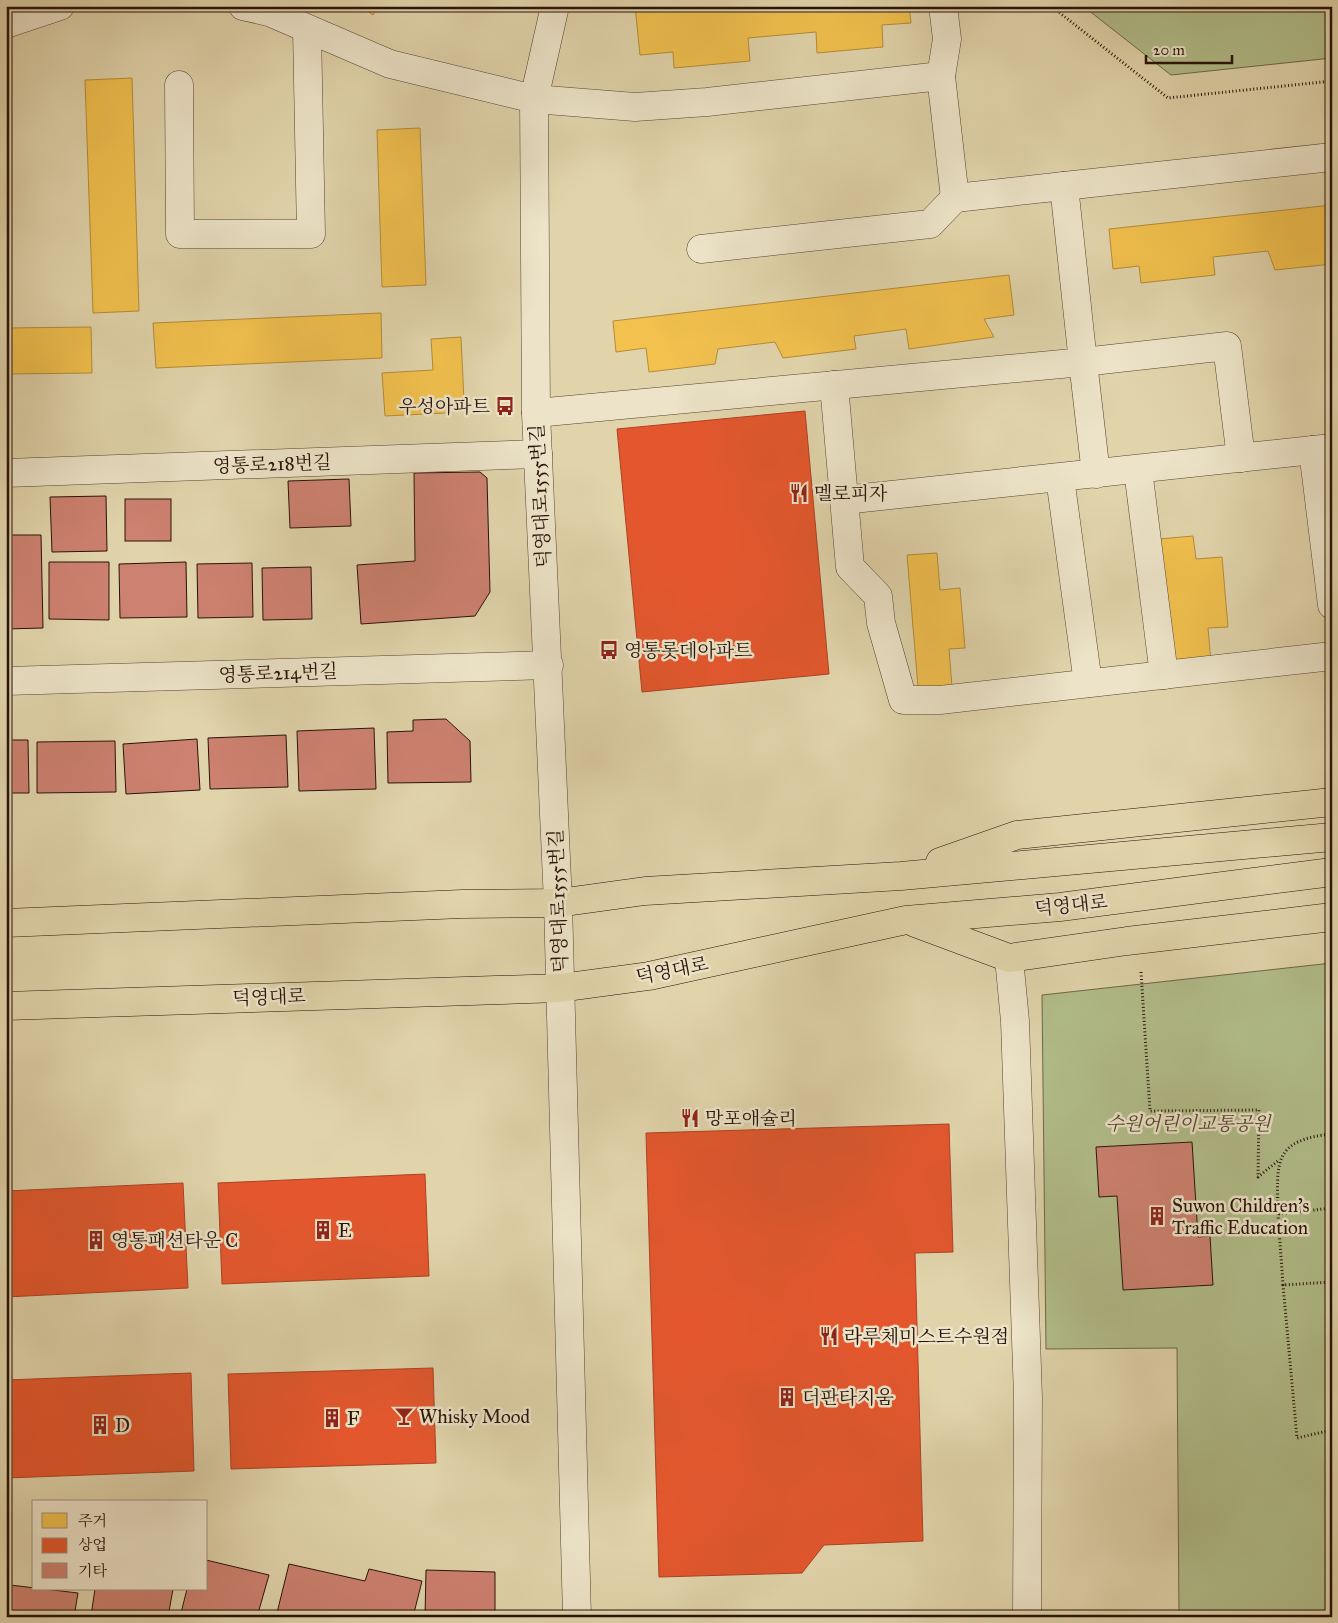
<svg xmlns="http://www.w3.org/2000/svg" width="1338" height="1623" viewBox="0 0 1338 1623" font-family="'IM FELL Great Primer','Noto Serif KR',serif">
<style>
.green{fill:#b1bd8a;stroke:#6c6849}
.homes{fill:#f2c14e;stroke:#b58c39}
.shops{fill:#e4572e;stroke:#ac4223}
.building{fill:#cd8170;stroke:#281208}
.lines{fill:none;stroke-linecap:round;stroke-linejoin:round}
.minor-casing{stroke:#564231;stroke-width:29}
.major-casing{stroke:#281208;stroke-width:29}
.path{stroke:#281208;stroke-width:3;stroke-dasharray:1 2.5;stroke-linecap:butt}
.minor{stroke:#ece3c8;stroke-width:28}
.major{stroke:#e1d4ab;stroke-width:28}
.labels{text-anchor:middle;dominant-baseline:central;stroke-width:5;stroke-linejoin:round;paint-order:stroke}
.poi-label{font-size:19px;fill:#281208;stroke:#ece3c8;text-anchor:start}
.street-label{font-size:19px;fill:#281208;stroke:#ece3c8}
.park-label{font-size:19px;font-style:italic;fill:#51452f;stroke:#ece3c8}
</style>
<rect width="100%" height="100%" fill="#e1d4ab"/>
<filter id="stains"><feTurbulence type="fractalNoise" baseFrequency=".004" numOctaves="4"/><feColorMatrix values="0 0 0 0 .2 0 0 0 0 .09 0 0 0 0 .02 0 0 0 .5 -.17"/></filter>
<radialGradient id="worn" r=".72"><stop offset=".6" stop-color="#630" stop-opacity="0"/><stop offset="1" stop-color="#630" stop-opacity=".3"/></radialGradient>
<g class="green">
<polygon points="1083,6 1332,6 1332,58 1171,75"/>
<polygon points="1332,963 1332,1612 1326,1617 1179,1617 1177,1348 1046,1349 1042,995"/>
</g>
<g class="homes">
<polygon points="360,6 379,6 373,15"/>
<polygon points="635,6 909,6 911,23 882,25 883,47 817,53 816,32 748,38 750,61 674,68 673,52 640,55"/>
<polygon points="132,78 139,311 93,313 85,80"/>
<polygon points="420,128 426,285 382,287 377,130"/>
<polygon points="1332,205 1332,264 1275,270 1268,251 1213,257 1215,275 1141,283 1139,266 1113,269 1109,229"/>
<polygon points="1009,275 1014,315 984,319 994,337 909,349 906,329 854,336 856,349 783,358 775,342 718,349 715,364 649,372 646,348 616,352 613,321"/>
<polygon points="381,313 382,358 156,368 153,323"/>
<polygon points="91,327 92,373 6,374 6,328"/>
<polygon points="461,337 464,401 446,413 385,416 382,373 433,370 431,339"/>
<polygon points="1193,536 1196,559 1222,557 1228,627 1208,628 1211,662 1170,666 1159,539"/>
<polygon points="937,553 940,590 960,588 965,648 949,649 952,687 918,687 907,555"/>
</g>
<g class="shops">
<polygon points="805,411 829,674 642,692 617,429"/>
<polygon points="949,1124 953,1252 915,1253 923,1541 824,1545 802,1573 659,1577 646,1133"/>
<polygon points="425,1174 429,1276 222,1284 218,1183"/>
<polygon points="183,1183 188,1288 6,1297 6,1191"/>
<polygon points="433,1368 436,1463 231,1469 228,1374"/>
<polygon points="191,1373 194,1471 6,1478 6,1380"/>
</g>
<g class="building">
<polygon points="480,472 487,478 490,592 475,616 361,624 357,565 415,561 414,473"/>
<polygon points="349,479 351,526 290,528 288,481"/>
<polygon points="106,496 107,551 52,552 50,497"/>
<rect x="125" y="499" width="46" height="42"/>
<polygon points="6,535 41,535 43,628 6,629"/>
<polygon points="49,562 109,562 109,620 49,619"/>
<polygon points="186,562 187,617 120,618 119,564"/>
<polygon points="252,563 253,617 198,618 197,564"/>
<polygon points="311,567 312,619 263,620 262,568"/>
<polygon points="446,719 470,741 471,782 388,783 387,732 413,731 413,720"/>
<polygon points="374,728 376,789 299,791 297,731"/>
<polygon points="286,735 288,787 210,789 208,738"/>
<polygon points="197,739 200,790 126,794 123,744"/>
<polygon points="6,740 28,740 29,793 6,793"/>
<polygon points="115,741 116,792 37,793 37,742"/>
<polygon points="1192,1142 1198,1237 1210,1236 1213,1285 1123,1290 1117,1196 1099,1197 1096,1147"/>
<polygon points="206,1560 269,1575 257,1617 180,1617 187,1589 206,1589"/>
<polygon points="289,1564 365,1581 369,1569 422,1581 413,1617 276,1617"/>
<polygon points="426,1570 495,1572 495,1617 425,1617"/>
<polygon points="10,1585 78,1593 74,1617 6,1617"/>
<polygon points="95,1589 173,1589 168,1617 91,1616"/>
</g>
<g class="lines">
<g class="minor-casing">
<g id="minor">
<polyline points="243,6 269,12 390,64 534,99 635,107 707,102 941,76 955,198 1064,186 1083,362 536,413"/>
<polyline points="555,6 534,99 536,413 558,903 577,1617"/>
<polyline points="6,24 60,6"/>
<polyline points="941,76 947,39 943,6"/>
<polyline points="179,85 180,234 311,234 307,29"/>
<polyline points="1064,186 1332,157"/>
<polyline points="701,249 930,224 955,198"/>
<polyline points="834,385 850,567 878,596 881,623 903,700 940,700 1332,656"/>
<polyline points="1313,450 1332,605"/>
<polyline points="1138,470 1164,675"/>
<polyline points="6,473 538,454"/>
<polyline points="1096,474 1083,362 1227,346 1241,458"/>
<polyline points="1060,478 1088,683"/>
<polyline points="844,500 1332,448"/>
<polyline points="6,681 549,665"/>
<polyline points="1009,958 1015,1021 1028,1397 1027,1617"/>
</g>
</g>
<g class="major-casing">
<g id="major">
<polyline points="940,862 1017,835 1332,802"/>
<polyline points="6,923 462,904 558,903 645,891 901,876 1332,837"/>
<polyline points="915,923 1009,958 1127,941 1332,917"/>
<polyline points="6,1006 560,988 649,976 906,920 1060,907 1332,872"/>
</g>
</g>
<g class="path">
<polyline points="1051,6 1168,98 1332,81"/>
<polyline points="1141,972 1150,1111 1259,1110 1258,1177 1279,1160"/>
<path d="M1332,1134C1272,1140 1277,1163 1278,1214L1332,1208"/>
<polyline points="1278,1214 1283,1285 1332,1282"/>
<polyline points="1283,1285 1297,1438 1332,1430"/>
</g>
<use href="#minor" class="minor"/>
<use href="#major" class="major"/>
</g>
<defs>
<g id="bus-bare" transform="scale(1.5)"><path d="M-5-6H5V4H4V6H2V4H-2V6H-4V4H-5ZM-3.5-4V0h7V-4ZM-3.5 1.2v1.5H-2V1.2ZM2 1.2v1.5H3.5V1.2Z" fill="#8f2418" stroke="#ece3c8" stroke-width="2.5" paint-order="stroke"/></g>
<g id="restaurant-bare" transform="scale(1.5)"><path d="M-5-6h1v4h1v-4h1v4h1v-4h1v5L-1.5 .5V6h-2V.5L-5-1ZM5-6V6H3V1.5H1.5Q1.5-4 5-6Z" fill="#8f2418" stroke="#ece3c8" stroke-width="2.5" paint-order="stroke"/></g>
<g id="building-bare" transform="scale(1.5)"><path d="M-4-6H4V6H1V3H-1V6H-4ZM-2.5-4.3h1.7v1.8h-1.7ZM.8-4.3h1.7v1.8H.8ZM-2.5-1h1.7V.8h-1.7ZM.8-1h1.7V.8H.8Z" fill="#8f2418" stroke="#ece3c8" stroke-width="2.5" paint-order="stroke"/></g>
<g id="bar-bare" transform="scale(1.5)"><path d="M-6-5H6L.8 .8V4.5H3.5V6h-7V4.5H-.8V.8Z" fill="#8f2418" stroke="#ece3c8" stroke-width="2.5" paint-order="stroke"/></g>
</defs>
<g fill-rule="evenodd">
<use href="#bus-bare" x="505" y="406"/>
<use href="#restaurant-bare" x="799" y="493"/>
<use href="#bus-bare" x="609" y="650"/>
<use href="#restaurant-bare" x="690" y="1118"/>
<use href="#building-bare" x="1157" y="1216"/>
<use href="#building-bare" x="323" y="1230"/>
<use href="#building-bare" x="96" y="1240"/>
<use href="#restaurant-bare" x="829" y="1336"/>
<use href="#building-bare" x="787" y="1397"/>
<use href="#bar-bare" x="404" y="1416"/>
<use href="#building-bare" x="332" y="1418"/>
<use href="#building-bare" x="100" y="1425"/>
</g>
<g class="labels">
<g class="poi-label">
<text x="490" y="406" text-anchor="end">우성아파트</text>
<text x="814" y="493">멜로피자</text>
<text x="624" y="650">영통롯데아파트</text>
<text x="705" y="1118">망포애슐리</text>
<text x="1172" y="1205">Suwon Children's<tspan x="1172" dy="22">Traffic Education</tspan></text>
<text x="338" y="1230">E</text>
<text x="111" y="1240">영통패션타운 C</text>
<text x="844" y="1336">라루체미스트수원점</text>
<text x="802" y="1397">더판타지움</text>
<text x="419" y="1416">Whisky Mood</text>
<text x="347" y="1418">F</text>
<text x="115" y="1425">D</text>
</g>
<g class="street-label">
<text transform="translate(272 464) rotate(-2)">영통로218번길</text>
<text transform="translate(540 496) rotate(-93)">덕영대로1555번길</text>
<text transform="translate(278 673) rotate(-2)">영통로214번길</text>
<text transform="translate(558 901) rotate(-92)">덕영대로1555번길</text>
<text transform="translate(1071 905) rotate(-6)">덕영대로</text>
<text transform="translate(672 970) rotate(-11)">덕영대로</text>
<text transform="translate(269 997) rotate(-2)">덕영대로</text>
</g>
<g class="park-label">
<text x="1188" y="1123">수원어린이교통공원</text>
</g>
</g>
<rect width="1338" height="1623" fill="none" stroke="#e1d4ab" stroke-width="25"/>
<rect x="8" y="8" width="1323" height="1608" fill="none" stroke="#281208" stroke-width="2.5"/>
<rect x="12" y="12" width="1313" height="1598" fill="none" stroke="#281208"/>
<rect x="32" y="1500" width="175" height="90" fill="#ece3c8" stroke="#9e8f7b"/>
<rect x="42" y="1513" width="25" height="15" fill="#f2c14e" stroke="#9e8f7b"/>
<text x="78" y="1526" font-size="15" fill="#281208">주거</text>
<rect x="42" y="1538" width="25" height="15" fill="#e4572e" stroke="#9e8f7b"/>
<text x="78" y="1550" font-size="15" fill="#281208">상업</text>
<rect x="42" y="1563" width="25" height="15" fill="#cd8170" stroke="#9e8f7b"/>
<text x="78" y="1576" font-size="15" fill="#281208">기타</text>
<path d="M1146 55v8h86v-8" fill="none" stroke="#281208" stroke-width="2.5"/>
<text x="1153" y="55" font-size="15" fill="#281208" stroke="#ece3c8" stroke-width="4" paint-order="stroke">20 m</text>
<rect width="100%" height="100%" filter="url(#stains)"/>
<rect width="100%" height="100%" fill="url(#worn)"/>
</svg>
